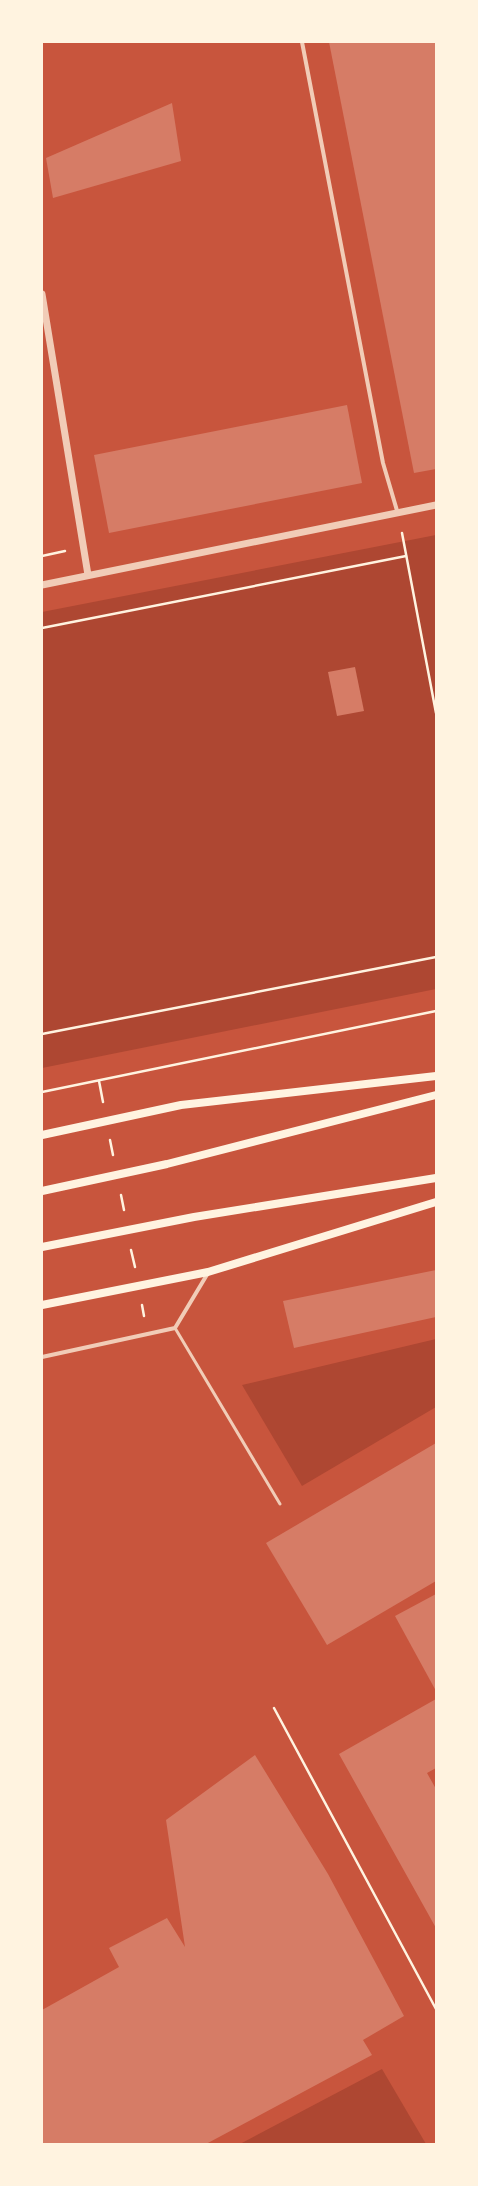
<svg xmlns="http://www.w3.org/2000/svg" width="478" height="2186" viewBox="0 0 478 2186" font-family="'IBM Plex Sans',sans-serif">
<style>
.green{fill:#ae4732}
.building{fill:#d67c66}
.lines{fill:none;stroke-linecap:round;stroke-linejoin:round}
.path{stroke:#fff3e0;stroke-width:2.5}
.service{stroke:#f1ccb7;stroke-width:3}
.minor{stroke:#f1ccb7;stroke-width:4}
.tertiary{stroke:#f1ccb7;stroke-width:7}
.secondary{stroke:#fff3e0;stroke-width:8}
</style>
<rect width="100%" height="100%" fill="#c8553d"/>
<g class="green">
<polygon points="436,535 436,989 42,1068 42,612"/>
<polygon points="436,1339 436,1407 302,1486 242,1385"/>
<polygon points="382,2069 426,2144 240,2144"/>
</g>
<g class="building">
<polygon points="329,42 436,42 436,469 414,473"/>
<polygon points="172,103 181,161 53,198 46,158"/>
<polygon points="347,405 362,483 109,533 94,455"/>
<polygon points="355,667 364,711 337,716 328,672"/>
<polygon points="436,1270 436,1317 294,1348 283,1301"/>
<polygon points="436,1443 436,1581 327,1645 266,1543"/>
<polygon points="436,1594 436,1691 395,1616"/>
<polygon points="436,1699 436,1768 427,1773 436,1789 436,1928 339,1754"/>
<polygon points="255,1755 328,1874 404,2016 363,2040 372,2055 206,2144 42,2144 42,2010 119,1967 109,1948 167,1918 185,1947 166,1820"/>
</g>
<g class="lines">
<g class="path">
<polyline points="402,533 436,713"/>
<polyline points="42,556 65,551"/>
<polyline points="42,628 406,556"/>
<polyline points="42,1034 436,957"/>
<polyline points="99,1081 103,1102"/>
<polyline points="42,1092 436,1011"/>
<polyline points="110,1140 113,1155"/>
<polyline points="121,1195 124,1210"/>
<polyline points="131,1250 135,1267"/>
<polyline points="142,1305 144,1316"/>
<polyline points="274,1708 436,2009"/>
</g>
<polyline class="service" points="175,1328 280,1504"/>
<g class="minor">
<polyline points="302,42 383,463 398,514"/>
<polyline points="42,1357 175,1328 208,1273"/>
</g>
<g class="tertiary">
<polyline points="42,294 88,575"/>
<polyline points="42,585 436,505"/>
</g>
<g class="secondary">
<polyline points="42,1135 181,1105 436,1076"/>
<polyline points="42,1191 167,1164 436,1095"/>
<polyline points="42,1247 194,1217 436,1178"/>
<polyline points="42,1305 208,1272 436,1202"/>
</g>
</g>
<rect width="478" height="2186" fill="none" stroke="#fff3e0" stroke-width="86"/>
</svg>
